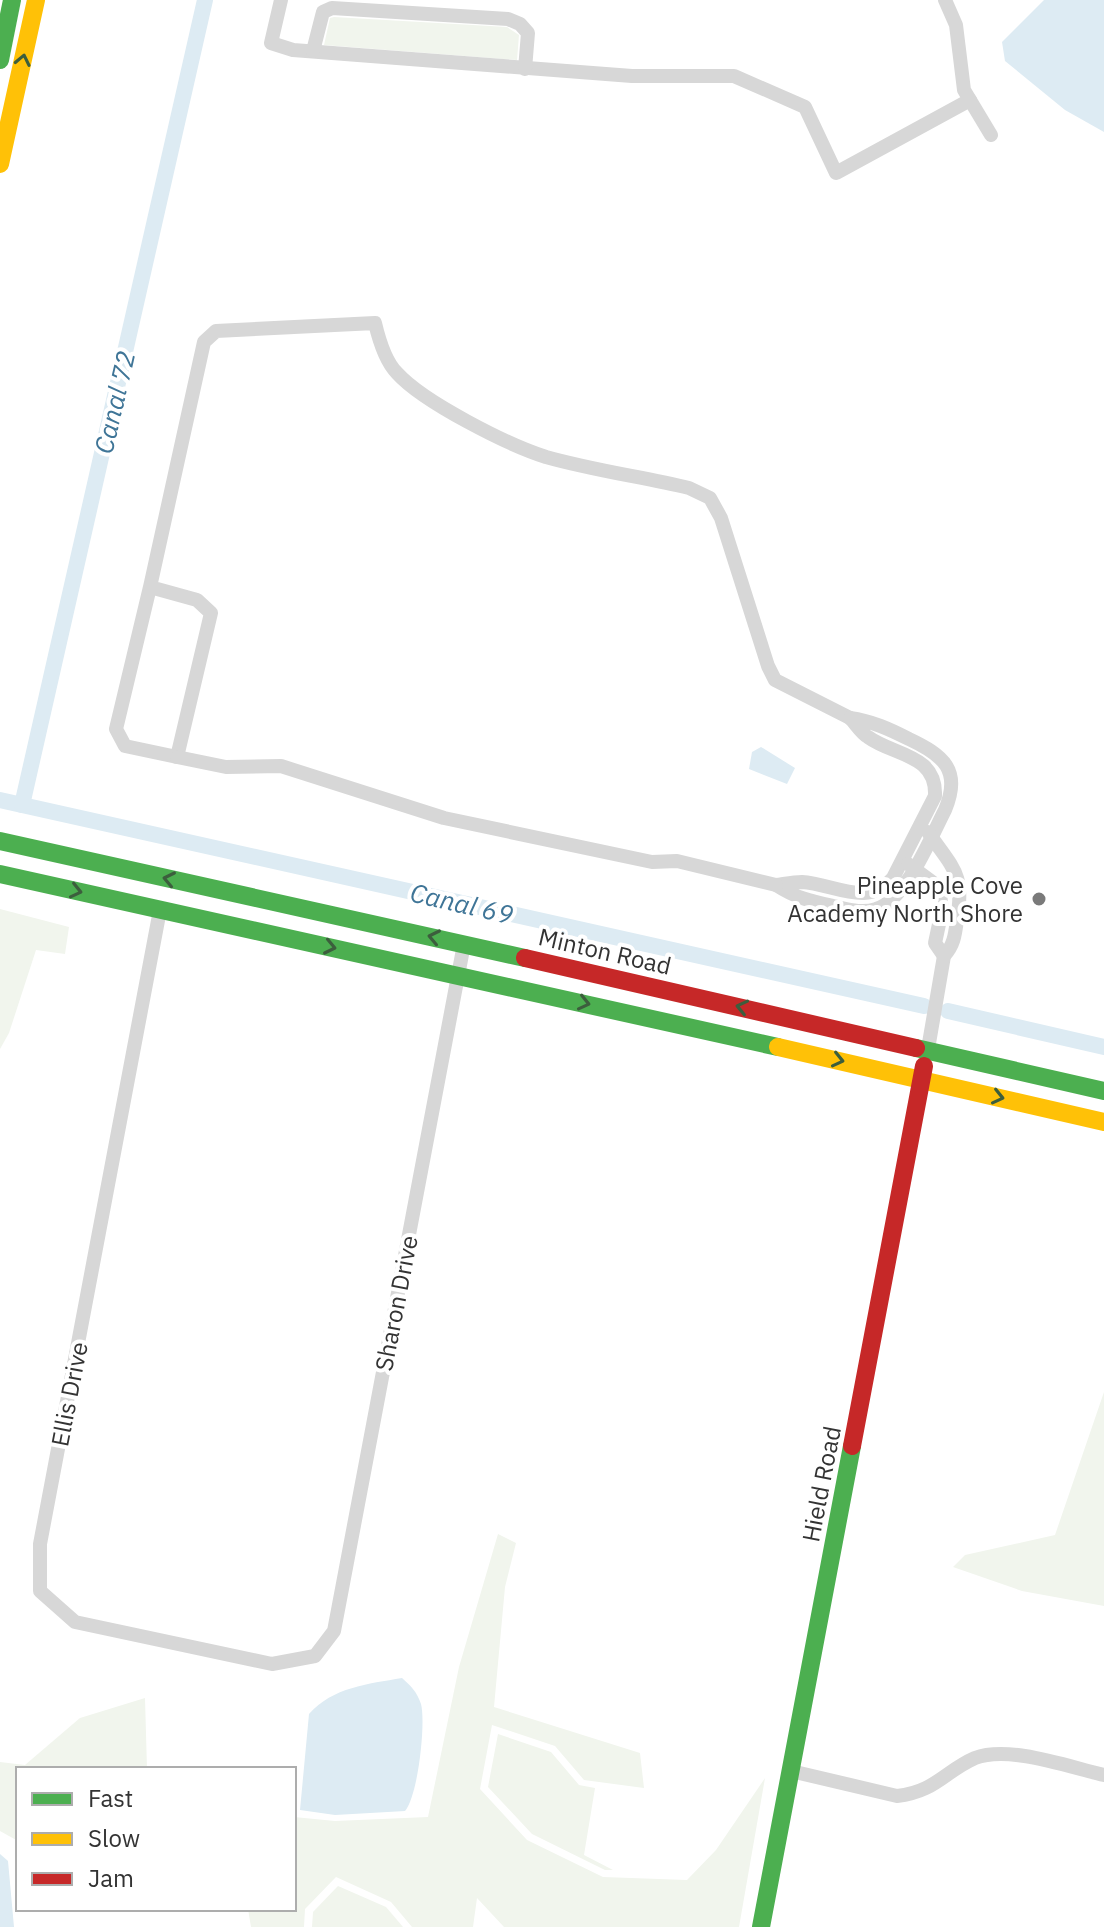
<svg xmlns="http://www.w3.org/2000/svg" width="1104" height="1927" viewBox="0 0 1104 1927" font-family="'IBM Plex Sans',sans-serif">
<style>
.green{fill:#f1f5ed}
.water{fill:#ddebf3}
.lines{fill:none;stroke-linecap:round;stroke-linejoin:round}
.canal{stroke:#ddebf3;stroke-width:16}
.street{stroke:#d7d7d7;stroke-width:14}
.fast{stroke:#4caf50;stroke-width:18}
.slow{stroke:#ffc107;stroke-width:18}
.jam{stroke:#c62828;stroke-width:18}
.oneway{stroke:#3c5e3d}
.poi-dot{fill:#7a7a7a;stroke:#fff;stroke-width:3}
.labels{text-anchor:middle;dominant-baseline:central;stroke-width:8;stroke-linejoin:round;paint-order:stroke}
.poi-label{font-size:24px;fill:#333;stroke:#fff;text-anchor:end}
.street-label{font-size:24px;fill:#333;stroke:#fff}
.water-label{font-size:26px;font-style:italic;fill:#3f7597;stroke:#fff}
</style>
<rect width="100%" height="100%" fill="#fff"/>
<g class="green">
<polygon points="334,17 507,27 519,35 517,60 324,45 330,18"/>
<polygon points="0,909 69,927 65,954 36,950 9,1033 0,1049"/>
<polygon points="1104,1392 1104,1606 1022,1591 953,1567 965,1555 1055,1535"/>
<polygon points="498,1534 516,1543 505,1587 494,1707 640,1753 644,1788 584,1780 555,1746 492,1725 480,1789 527,1840 603,1877 687,1880 716,1850 765,1778 739,1927 504,1927 477,1898 473,1927 412,1927 391,1902 336,1877 305,1909 304,1927 251,1927 248,1909 294,1909 294,1817 335,1821 428,1817 459,1667"/>
<polygon points="145,1698 147,1769 18,1769 18,1841 0,1831 0,1762 25,1765 80,1718"/>
<polygon points="498,1734 551,1752 579,1785 595,1788 584,1855 613,1870 605,1870 532,1834 488,1787"/>
<polygon points="338,1886 386,1907 403,1927 312,1927 313,1912"/>
</g>
<g class="water">
<polygon points="1044,0 1104,0 1104,132 1065,110 1005,61 1002,42"/>
<polygon points="761,747 795,768 787,784 749,769 752,752"/>
<path d="M402,1678C411,1686 417,1692 421,1704C426,1723 418,1796 405,1811L335,1815L300,1810L309,1714C333,1687 368,1684 402,1678Z"/>
<polygon points="0,1854 8,1861 14,1927 0,1927"/>
</g>
<g class="lines">
<g class="canal">
<polyline points="0,800 924,1006"/>
<polyline points="22,805 205,0"/>
<polyline points="948,1011 1104,1047"/>
</g>
<g class="street">
<polyline points="281,0 271,43 293,50 632,76 734,76 805,107 836,173 970,100"/>
<polyline points="945,0 956,25 964,90 991,135"/>
<polyline points="313,51 323,12 332,8 508,19 520,24 528,33 525,69"/>
<path d="M150,587L116,729L125,746L177,757L211,613L197,600L150,587L204,342L216,331L375,323C379,340 385,361 397,373C423,402 508,445 546,457C592,470 642,477 689,488L710,498L721,518L768,666L775,680L850,718"/>
<path d="M850,718C872,721 889,729 909,739C943,755 962,770 945,810C931,837 906,900 876,909C862,914 847,909 833,906C810,901 796,898 776,885C784,884 793,882 802,882C834,884 868,908 893,878L935,796C937,754 894,756 868,737C861,733 856,724 850,718Z"/>
<polyline points="177,757 226,767 281,766 444,818 652,862 677,861 776,885"/>
<polyline points="908,864 939,887 942,910 935,943 944,956"/>
<polyline points="160,910 40,1544 40,1591 75,1622 272,1664 315,1656 334,1631 464,944"/>
<path d="M928,1049L944,956C954,945 955,935 957,920C965,873 953,869 928,832"/>
<path d="M791,1771L897,1796C935,1792 945,1771 975,1758C1009,1745 1069,1767 1104,1775"/>
</g>
<g class="fast">
<polyline points="0,60 12,0"/>
<polyline points="0,841 525,958"/>
<polyline points="0,874 778,1047"/>
<polyline points="916,1048 1104,1091"/>
<polyline points="761,1927 852,1446"/>
</g>
<g class="slow">
<polyline points="0,164 36,0"/>
<polyline points="778,1047 1104,1122"/>
</g>
<g class="jam">
<polyline points="525,958 916,1048"/>
<polyline points="852,1446 924,1066"/>
</g>
</g>
<defs><path id="oneway-chevron" d="M-2-3.5L2.5 0L-2 3.5" fill="none" stroke-width="1.6" stroke-linecap="round" stroke-linejoin="round" transform="scale(2)"/></defs>
<g class="oneway">
<use href="#oneway-chevron" transform="translate(23 60) rotate(-78)"/>
<use href="#oneway-chevron" transform="translate(169 879) rotate(-168)"/>
<use href="#oneway-chevron" transform="translate(76 891) rotate(13)"/>
<use href="#oneway-chevron" transform="translate(434 937) rotate(-168)"/>
<use href="#oneway-chevron" transform="translate(330 947) rotate(12)"/>
<use href="#oneway-chevron" transform="translate(584 1003) rotate(13)"/>
<use href="#oneway-chevron" transform="translate(742 1007) rotate(-167)"/>
<use href="#oneway-chevron" transform="translate(838 1060) rotate(13)"/>
<use href="#oneway-chevron" transform="translate(998 1097) rotate(13)"/>
</g>
<circle class="poi-dot" cx="1039" cy="899" r="8"/>
<g class="labels">
<g class="poi-label">
<text x="1023" y="885">Pineapple Cove<tspan x="1023" dy="28">Academy North Shore</tspan></text>
</g>
<g class="street-label">
<text transform="translate(605 951) rotate(13)">Minton Road</text>
<text transform="translate(396 1303) rotate(-79)">Sharon Drive</text>
<text transform="translate(69 1394) rotate(-79)">Ellis Drive</text>
<text transform="translate(821 1484) rotate(-79)">Hield Road</text>
</g>
<g class="water-label">
<text transform="translate(114 402) rotate(-77)">Canal 72</text>
<text transform="translate(462 903) rotate(13)">Canal 69</text>
</g>
</g>
<rect x="16" y="1767" width="280" height="144" fill="#ffffff" stroke="#adadad" stroke-width="2"/>
<rect x="32" y="1793" width="40" height="12" fill="#4caf50" stroke="#adadad" stroke-width="2"/>
<text x="88" y="1807" font-size="24" fill="#333333">Fast</text>
<rect x="32" y="1833" width="40" height="12" fill="#ffc107" stroke="#adadad" stroke-width="2"/>
<text x="88" y="1847" font-size="24" fill="#333333">Slow</text>
<rect x="32" y="1873" width="40" height="12" fill="#c62828" stroke="#adadad" stroke-width="2"/>
<text x="88" y="1887" font-size="24" fill="#333333">Jam</text>
</svg>
